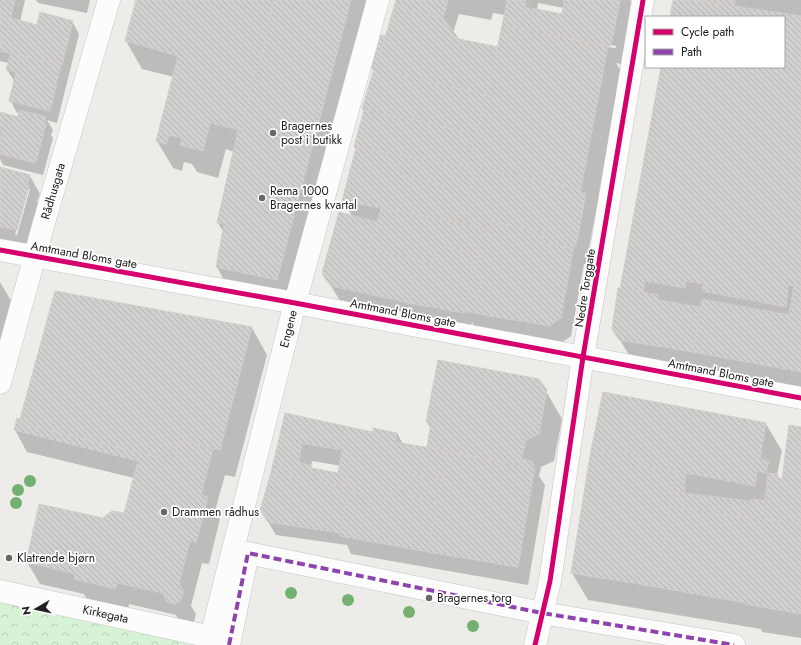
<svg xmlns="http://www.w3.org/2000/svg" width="801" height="645" viewBox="0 0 801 645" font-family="Jost,sans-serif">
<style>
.park{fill:url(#park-crowns)}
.shadow{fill:#0003;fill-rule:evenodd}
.building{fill:url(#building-back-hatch);stroke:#d1cdca;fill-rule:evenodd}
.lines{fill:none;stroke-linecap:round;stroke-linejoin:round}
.minor-casing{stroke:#c5c4c3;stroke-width:23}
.minor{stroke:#fcfcfc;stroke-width:22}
.quiet{stroke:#8e44ad;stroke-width:4;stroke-dasharray:8 4;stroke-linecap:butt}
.cycleway-casing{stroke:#fff;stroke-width:8}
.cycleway{stroke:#d6006c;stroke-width:5}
.tree{fill:#73b071}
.poi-dot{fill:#686766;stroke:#fff;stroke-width:1.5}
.labels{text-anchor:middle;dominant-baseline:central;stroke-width:3.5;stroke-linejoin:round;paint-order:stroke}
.poi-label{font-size:12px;fill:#202020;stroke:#fff;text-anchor:start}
.street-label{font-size:12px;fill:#202020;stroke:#fff}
</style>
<defs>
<pattern id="park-crowns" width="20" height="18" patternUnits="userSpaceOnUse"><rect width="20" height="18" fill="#d7f3d5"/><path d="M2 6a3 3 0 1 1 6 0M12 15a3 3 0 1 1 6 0" fill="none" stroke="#b8d0b7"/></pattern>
<pattern id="building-back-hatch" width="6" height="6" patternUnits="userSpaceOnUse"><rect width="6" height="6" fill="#d2d0ce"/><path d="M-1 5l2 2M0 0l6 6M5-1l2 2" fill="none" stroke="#b4b2b1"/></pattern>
</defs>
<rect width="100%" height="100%" fill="#eeece9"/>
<polygon class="park" points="0,591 209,645 0,645"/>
<g class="shadow">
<polygon points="0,0 25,0 20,22 38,26 72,21 79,34 57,123 47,120 53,130 51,135 53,138 43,175 3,165 0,159 0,113 19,118 20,114 17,113 10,100 15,82 7,70 9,63 0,61"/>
<polygon points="36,0 90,0 87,13 38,3"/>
<polygon points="137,0 374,0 293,307 232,295 217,267 224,233 218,223 234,152 226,149 218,178 197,172 192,164 184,162 182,171 173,168 157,141 174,77 142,69 126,41"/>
<path d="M397,0H630L632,4L621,64L616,63L623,74L597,216H595L586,264H584L571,336L560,344L476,329L472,322L471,325L342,304L323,273L352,216L343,200L357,150L355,147L364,112L363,109L374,71L372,68L381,36L386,38ZM538,3L564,8L563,15L537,11ZM493,13L505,15L498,48L458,40L453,33L459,14L491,20ZM607,44L616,46V48L607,47Z"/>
<polygon points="674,0 801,0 801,387 631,358 613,329 662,67 784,67 784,17 671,17"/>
<path d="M0,168L30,176L40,194L37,202L39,205L27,248L0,243ZM27,189H30L17,235H15Z"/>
<polygon points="0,282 16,309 0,368"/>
<polygon points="252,328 267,355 235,477 225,475 215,511 220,519 209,564 202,563 191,606 196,614 194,622 188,625 181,624 176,615 129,604 128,610 88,601 84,594 40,584 27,562 103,519 125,515 134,478 27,452 15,430 20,420 21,422"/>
<path d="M546,391L562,419L554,461L541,467L539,476L545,485L528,585L351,554L347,545L276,535L261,510L286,414L374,433H397L403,444L429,449L428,447L431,429L427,422ZM312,461L341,466L339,474L312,469L311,467Z"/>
<polygon points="603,393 766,424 782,451 777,475 781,480 783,480 801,428 801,638 762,632 761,629 588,600 572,573"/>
</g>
<g class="building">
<polygon points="0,0 15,0 7,35 0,46"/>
<polygon points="136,0 274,0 257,74 254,73 242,131 210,123 203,151 180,145 182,138 169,135 166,144 156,141 178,56 125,41"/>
<polygon points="274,0 351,0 277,280 216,267 224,224 217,223 238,130 242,131 254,73 257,74"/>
<polygon points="396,0 448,0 443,18 394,7"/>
<polygon points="507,0 526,0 525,7 562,14 564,0 620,0 611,46 502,26"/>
<polygon points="673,0 692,0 801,16 801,287 788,285 786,307 702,291 703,284 686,281 685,288 645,281 643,292 620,289 661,67 784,67 784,17 670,17"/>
<polygon points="692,0 735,0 734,6"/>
<polygon points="394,7 443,18 459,39 498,47 487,95 376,69"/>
<polygon points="40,12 73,21 62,65 0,51 0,46 7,35 11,18 37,25"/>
<polygon points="502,26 608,46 581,189 467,166 485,95 487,95"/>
<polygon points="381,35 385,36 376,69 485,95 476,135 409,118 409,120 362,109 374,69 371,68"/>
<polygon points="11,53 61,65 50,111 9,101 16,72 6,70"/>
<polygon points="20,110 46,117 44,124 46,124 36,163 0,154 1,130 0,129 0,112 18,117"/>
<polygon points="364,110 409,120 409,118 476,135 467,167 354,147"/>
<polygon points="356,148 401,155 398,165 405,177 451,187 455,165 474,168 463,223 342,201"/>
<polygon points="401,155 455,165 451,187 405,177 398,165"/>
<polygon points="467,166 581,189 581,192 586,193 576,246 574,246 573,249 542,242 544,232 491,222 490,229 463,223 474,168"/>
<polygon points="0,167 30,175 27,186 29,186 17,230 0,227"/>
<polygon points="381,208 490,229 489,231 483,230 476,270 482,273 474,313 464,311 474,253 437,246 433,264 417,261 418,259 369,250"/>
<polygon points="339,212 377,222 369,250 418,259 409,303 331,286 326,280 322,273"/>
<polygon points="491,222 544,232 542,242 573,249 561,318 550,326 474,313 482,273 476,270 483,230 489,231"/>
<polygon points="437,246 474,253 464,313 409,303 417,261 433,264"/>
<polygon points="794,286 801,287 801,372 693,352 702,299 789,315"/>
<polygon points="618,288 658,295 658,300 700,307 693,352 619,340 612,329"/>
<polygon points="55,291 252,327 220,450 180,440 175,458 161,455 160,458 19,423"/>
<polygon points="438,360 539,379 547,390 539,434 526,440 520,466 427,447 431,423 426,422"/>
<polygon points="603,392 766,423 760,459 769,461 766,473 757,471 755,486 686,473 684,494 673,492 676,472 638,465 640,454 606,449 605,453 591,450"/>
<path d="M285,413L363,430L359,451L352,450L346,487L319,482V477L316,474L313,473L306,475L303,479L283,475L284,467L278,466L277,474L271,473ZM302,443L342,450L338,473L311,468V466L299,462Z"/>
<polygon points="17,418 20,419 19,423 160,458 161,455 175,458 180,440 213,449 201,495 208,497 196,543 190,541 179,584 184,591 181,600 175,604 167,602 163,593 117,583 115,589 74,579 75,574 26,562 39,504 103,518 112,511 124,513 138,461 14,430"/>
<polygon points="789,425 801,427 801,523 749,518 670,507 673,492 751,501 751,499 768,501 768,499 765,499 768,473 778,474 778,478 782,479"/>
<polygon points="373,428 397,433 395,442 448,451 443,480 409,474 405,492 402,489 396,488 393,490 390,497 370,502 346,487 352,450 359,451 363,430 373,432"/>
<polygon points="606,449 640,454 638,465 676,472 656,587 571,573 591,450 605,453"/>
<polygon points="448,452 520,466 522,459 531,461 535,467 518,567 428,552 438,502 407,496 405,492 409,474 443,480"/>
<polygon points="278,466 284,467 283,475 303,479 306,475 313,473 316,474 319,477 319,482 346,487 349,489 340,533 268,522 260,510 271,473 277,474"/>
<polygon points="396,488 404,490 407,496 438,502 428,552 340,536 349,489 370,502 390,497 393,490"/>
<polygon points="670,507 749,518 801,523 801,614 745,604 746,603 656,587"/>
</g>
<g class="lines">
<g class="minor-casing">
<g id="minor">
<polyline points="0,250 295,303 801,398"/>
<path id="s1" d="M0,383L43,226L109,0"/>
<path id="s2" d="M0,591L211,637"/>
<path id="s3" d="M209,645L295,303L378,0"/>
<polyline points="229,645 248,553 542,613 734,645"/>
<polyline points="535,645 550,581 583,357 643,0"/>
</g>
</g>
<use href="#minor" class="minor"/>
<polyline class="quiet" points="229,645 248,553 542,613 734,645"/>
<g class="cycleway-casing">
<g id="cycleway">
<polyline points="0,250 295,303 801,398"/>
<polyline points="535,645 550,581 583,357 643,0"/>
</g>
</g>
<use href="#cycleway" class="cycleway"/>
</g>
<g class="tree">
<circle cx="30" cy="481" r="6"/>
<circle cx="18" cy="490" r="6"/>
<circle cx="16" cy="503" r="6"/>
<circle cx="291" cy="593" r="6"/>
<circle cx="348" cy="600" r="6"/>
<circle cx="409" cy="612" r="6"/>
<circle cx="473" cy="626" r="6"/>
</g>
<g class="poi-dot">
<circle cx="273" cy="133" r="4"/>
<circle cx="262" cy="198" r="4"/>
<circle cx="164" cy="512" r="4"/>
<circle cx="9" cy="558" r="4"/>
<circle cx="429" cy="598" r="4"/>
</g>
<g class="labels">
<g class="poi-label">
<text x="281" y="126">Bragernes<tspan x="281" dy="14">post i butikk</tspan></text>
<text x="270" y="191">Rema 1000<tspan x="270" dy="14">Bragernes kvartal</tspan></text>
<text x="172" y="512">Drammen rådhus</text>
<text x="17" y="558">Klatrende bjørn</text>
<text x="437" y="598">Bragernes torg</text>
</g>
<g class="street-label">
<text stroke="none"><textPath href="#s1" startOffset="199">Rådhusgata</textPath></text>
<text transform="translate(84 255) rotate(10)">Amtmand Bloms gate</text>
<text transform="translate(585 288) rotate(-81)">Nedre Torggate</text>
<text transform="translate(403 313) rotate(11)">Amtmand Bloms gate</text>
<text stroke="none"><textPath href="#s3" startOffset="326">Engene</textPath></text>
<text transform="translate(721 373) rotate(11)">Amtmand Bloms gate</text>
<text stroke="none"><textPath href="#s2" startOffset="108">Kirkegata</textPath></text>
</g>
</g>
<rect x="645" y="16" width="140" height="52" fill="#ffffff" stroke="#a6a6a6"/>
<rect x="653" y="29" width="20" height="6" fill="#d6006c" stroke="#a6a6a6"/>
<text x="681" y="36" font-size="12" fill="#202020">Cycle path</text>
<rect x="653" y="49" width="20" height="6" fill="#8e44ad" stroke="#a6a6a6"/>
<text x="681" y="56" font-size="12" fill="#202020">Path</text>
<g transform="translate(36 609) rotate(261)" stroke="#ffffff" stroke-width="3" paint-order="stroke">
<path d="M0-3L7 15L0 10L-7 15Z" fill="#202020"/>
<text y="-6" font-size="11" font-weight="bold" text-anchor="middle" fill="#202020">N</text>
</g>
</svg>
